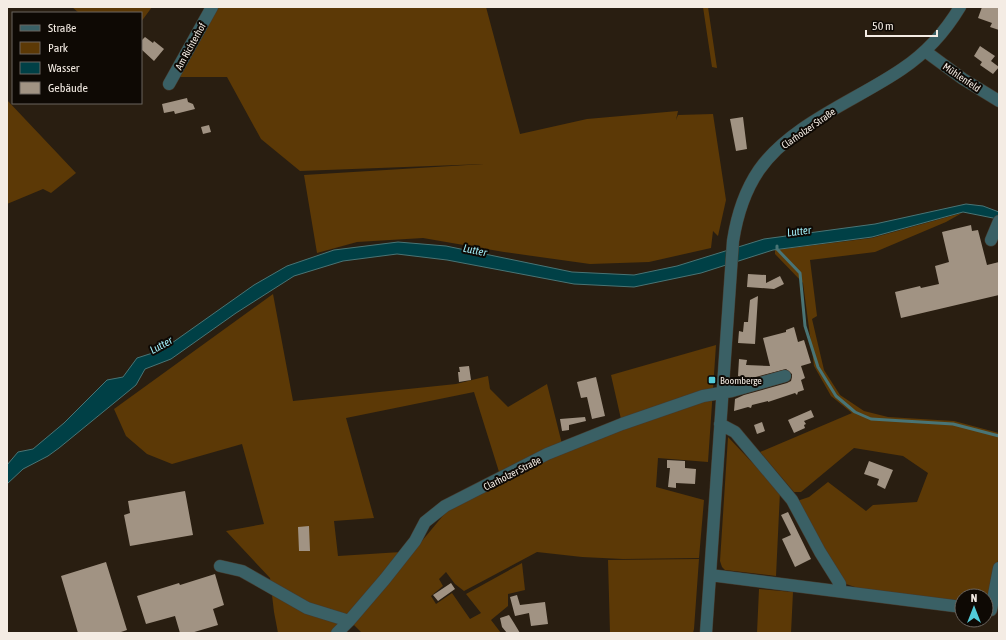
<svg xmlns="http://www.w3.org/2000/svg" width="1006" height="640" font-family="'Asap Condensed',sans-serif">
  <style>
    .green { fill: #5c3906 }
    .water { fill: #004046; stroke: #497475 }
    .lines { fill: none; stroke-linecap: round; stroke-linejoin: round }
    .stream { stroke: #497475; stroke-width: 3 }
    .building { fill: #a19383 }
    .minor-casing { stroke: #453b2f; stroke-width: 13 }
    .minor { stroke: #3a6065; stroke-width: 12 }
    .poi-dot { fill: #52cbd9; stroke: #0e0904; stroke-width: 1.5 }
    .labels { text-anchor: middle; stroke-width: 4; stroke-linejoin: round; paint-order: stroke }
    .street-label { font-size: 10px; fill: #f4ece4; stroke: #0e0904 }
    .poi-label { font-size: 10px; fill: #f4ece4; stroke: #0e0904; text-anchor: start }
    .water-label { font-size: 11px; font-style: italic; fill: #a1eef8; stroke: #0e0904 }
  </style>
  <rect width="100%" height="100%" fill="#291e11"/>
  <!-- green -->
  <path class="green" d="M 72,7 L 152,7 L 141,22 L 141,13 L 79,13 Z
    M 209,7 L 486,7 L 520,134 L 587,119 L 678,111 L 676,120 L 678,115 L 713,114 L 726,200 L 718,236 L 713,231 L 711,248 L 649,262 L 590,264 L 504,252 L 423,238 L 357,242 L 317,253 L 304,175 L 484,164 L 300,171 L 261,139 L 227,77 L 178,77 Z
    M 703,7 L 708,7 L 717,68 L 712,67 Z
    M 7,100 L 76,173 L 51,193 L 43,189 L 7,204 Z
    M 962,213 L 946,222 L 875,252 L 810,260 L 817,316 L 812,319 L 824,370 L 840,395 L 864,411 L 888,417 L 954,421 L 999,433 L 999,555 L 965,547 L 999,555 L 989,604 L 986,603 L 986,596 L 962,596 L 962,601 L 858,588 L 843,583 L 797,501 L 809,497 L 828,482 L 866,511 L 916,539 L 931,541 L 916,539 L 866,511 L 873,505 L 917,502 L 928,473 L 903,456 L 854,448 L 801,492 L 794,492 L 760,452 L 852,413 L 831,396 L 814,366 L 803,283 L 775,254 L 775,250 L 872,238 Z
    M 273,294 L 293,401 L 456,384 L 488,376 L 490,389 L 508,407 L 547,384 L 562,444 L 500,475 L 474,392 L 346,418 L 374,518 L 334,521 L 338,556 L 401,552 L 332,633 L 278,633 L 274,612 L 270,578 L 226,531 L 264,524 L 242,444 L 172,464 L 147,454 L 126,436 L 114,409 Z
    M 716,345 L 708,462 L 658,458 L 656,487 L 704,500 L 699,558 L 623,559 L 582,557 L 537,552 L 464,591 L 455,584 L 446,572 L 439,579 L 443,586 L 431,596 L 436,604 L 452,593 L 470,619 L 481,613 L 466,594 L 522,563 L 525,590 L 508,594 L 508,606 L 491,620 L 501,633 L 362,633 L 353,624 L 446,512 L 549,458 L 623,428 L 611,375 Z
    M 728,437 L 780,492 L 776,576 L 725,570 L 722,567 L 720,561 Z
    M 699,559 L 694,629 L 693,633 L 610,633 L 608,560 Z
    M 759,589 L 793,592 L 791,633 L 757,633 Z"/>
  <!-- water -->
  <path class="water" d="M 966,204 L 983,206 L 999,212 L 999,221 L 993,218 L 963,212 L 872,237 L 773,250 L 701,273 L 634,287 L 574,284 L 447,260 L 397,254 L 343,261 L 294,276 L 236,313 L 171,359 L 145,369 L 136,385 L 59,448 L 48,456 L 23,469 L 7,484 L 7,465 L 18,452 L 33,449 L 64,423 L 107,380 L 123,377 L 137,358 L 162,350 L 254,285 L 287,266 L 334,250 L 398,242 L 446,246 L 572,272 L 634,275 L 677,266 L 764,239 L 875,224 Z"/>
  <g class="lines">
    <!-- stream -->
    <path class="stream" d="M 777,246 L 777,249 L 800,273 L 805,326 L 818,367 L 836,396 L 855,412 L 871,419 L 953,424 L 999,436"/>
  </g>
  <!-- building -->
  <path class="building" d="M 982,7 L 996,8 L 996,7 L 999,7 L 999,30 L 990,27 L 992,23 L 978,18 Z
    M 145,37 L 153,43 L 154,41 L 164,49 L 154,61 L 141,49 L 141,41 Z
    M 980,46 L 995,56 L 991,61 L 999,67 L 993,74 L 980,65 L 982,62 L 974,56 Z
    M 187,98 L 188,102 L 193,104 L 195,109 L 175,114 L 174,111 L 164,113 L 162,104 Z
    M 743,117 L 747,149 L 736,151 L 730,119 Z
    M 209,125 L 211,132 L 203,134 L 201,127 Z
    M 971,225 L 972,231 L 978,230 L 987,265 L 999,262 L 999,295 L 901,318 L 895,292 L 920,286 L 921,288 L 939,284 L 935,266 L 949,262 L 942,232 Z
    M 748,274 L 766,275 L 766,283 L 780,276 L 784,284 L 774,289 L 747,287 Z
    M 758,296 L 755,344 L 738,343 L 739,331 L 743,332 L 744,322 L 748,322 L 750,300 Z
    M 794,327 L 798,342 L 804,340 L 811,363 L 801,366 L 805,378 L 801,380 L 804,390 L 798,392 L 797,395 L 795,393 L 768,402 L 768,401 L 752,405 L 751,408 L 748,407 L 734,411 L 735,399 L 744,395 L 787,383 L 791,381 L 792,377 L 792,374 L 786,369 L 752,378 L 738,376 L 739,359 L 747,360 L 746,365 L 770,366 L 763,338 L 786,332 L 786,330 Z
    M 469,366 L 471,380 L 459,382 L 458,372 L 460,372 L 459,367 Z
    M 596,377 L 605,416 L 592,419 L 587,397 L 581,398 L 577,382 Z
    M 811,410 L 814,417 L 804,421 L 806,424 L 804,425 L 805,428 L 794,433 L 788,420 Z
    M 585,417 L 586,421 L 569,425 L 569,430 L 562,431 L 560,419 Z
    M 762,422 L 765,431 L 757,434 L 754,425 Z
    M 667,460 L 685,461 L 685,468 L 696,469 L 695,484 L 676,483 L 676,488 L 668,487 L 670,468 L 667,468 Z
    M 869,461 L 893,470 L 885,489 L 877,485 L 879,479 L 864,474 Z
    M 185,491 L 193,535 L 130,546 L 124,515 L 130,513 L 128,501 Z
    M 788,512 L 811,559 L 795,567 L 782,539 L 791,535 L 781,515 Z
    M 309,526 L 310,551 L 299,551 L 298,527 Z
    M 106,562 L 127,630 L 118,633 L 78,633 L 61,576 Z
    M 215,574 L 224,605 L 213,609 L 218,625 L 191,633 L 180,633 L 175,616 L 146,624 L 137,596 L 179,583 L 180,585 Z
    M 451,583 L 455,589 L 438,601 L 433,595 Z
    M 517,595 L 520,605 L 545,602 L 548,624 L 531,626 L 529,613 L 515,616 L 510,597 Z
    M 509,615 L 514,623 L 520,633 L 507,633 L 502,627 L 500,618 Z"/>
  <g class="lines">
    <defs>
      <path id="minor" d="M 925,51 L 963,79 L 999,101
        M 169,84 L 212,7
        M 991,240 L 999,221
        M 720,424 L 735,432 L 792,500 L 820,552 L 840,584 L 840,591
        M 220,566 L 242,571 L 307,608 L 349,621
        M 710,575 L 962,607
        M 991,610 L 999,568
        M 337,633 L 349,621 L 385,579 L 415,541 L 425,522 L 445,506 L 547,454 L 622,424 L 703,396 L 732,391 L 785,376
        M 706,633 L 733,241 C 737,215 744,192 759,170 C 791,124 857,100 902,69 C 926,53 945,32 960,7"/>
    </defs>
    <!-- minor casing -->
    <use href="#minor" class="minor-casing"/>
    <!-- minor -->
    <use href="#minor" class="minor"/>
  </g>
  <!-- markers -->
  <rect class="poi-dot" x="708" y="376" width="8" height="8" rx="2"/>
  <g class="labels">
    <!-- street labels -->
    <g class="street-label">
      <text transform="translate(190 46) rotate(-61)" y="4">Am Richterhof</text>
      <text transform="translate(962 77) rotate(34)" y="4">Mühlenfeld</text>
      <text transform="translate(808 128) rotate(-35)" y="4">Clarholzer Straße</text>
      <text transform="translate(512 473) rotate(-27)" y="4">Clarholzer Straße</text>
    </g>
    <!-- poi labels -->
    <g class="poi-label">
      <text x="720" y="384">Boomberge</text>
    </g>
    <!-- water labels -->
    <g class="water-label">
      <text transform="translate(799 231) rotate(-7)" y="4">Lutter</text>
      <text transform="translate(475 250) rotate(12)" y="4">Lutter</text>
      <text transform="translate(161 345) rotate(-29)" y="4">Lutter</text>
    </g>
  </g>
  <!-- border -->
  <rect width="1006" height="640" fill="none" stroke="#f4ece4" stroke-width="16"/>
  <!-- legend -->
  <rect x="12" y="12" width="130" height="92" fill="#0e0904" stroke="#6a645e"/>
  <rect x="20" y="25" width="20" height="6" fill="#3a6065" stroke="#6a645e"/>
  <text x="48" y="32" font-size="12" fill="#f4ece4">Straße</text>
  <rect x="20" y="42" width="20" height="12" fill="#5c3906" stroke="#6a645e"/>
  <text x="48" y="52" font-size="12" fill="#f4ece4">Park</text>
  <rect x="20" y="62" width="20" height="12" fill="#004046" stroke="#6a645e"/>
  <text x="48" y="72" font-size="12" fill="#f4ece4">Wasser</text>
  <rect x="20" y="82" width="20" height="12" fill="#a19383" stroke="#6a645e"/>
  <text x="48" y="92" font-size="12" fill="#f4ece4">Gebäude</text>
  <!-- north arrow -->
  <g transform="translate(974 608)"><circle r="19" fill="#0e0904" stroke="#6a645e"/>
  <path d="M0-3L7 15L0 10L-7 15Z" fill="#52cbd9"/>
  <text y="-6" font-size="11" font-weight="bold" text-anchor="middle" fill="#f4ece4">N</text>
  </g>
  <!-- scale -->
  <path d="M866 30v6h71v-6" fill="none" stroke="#f4ece4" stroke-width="2"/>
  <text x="872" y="30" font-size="12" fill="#f4ece4" stroke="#0e0904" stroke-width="3" paint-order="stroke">50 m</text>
</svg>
